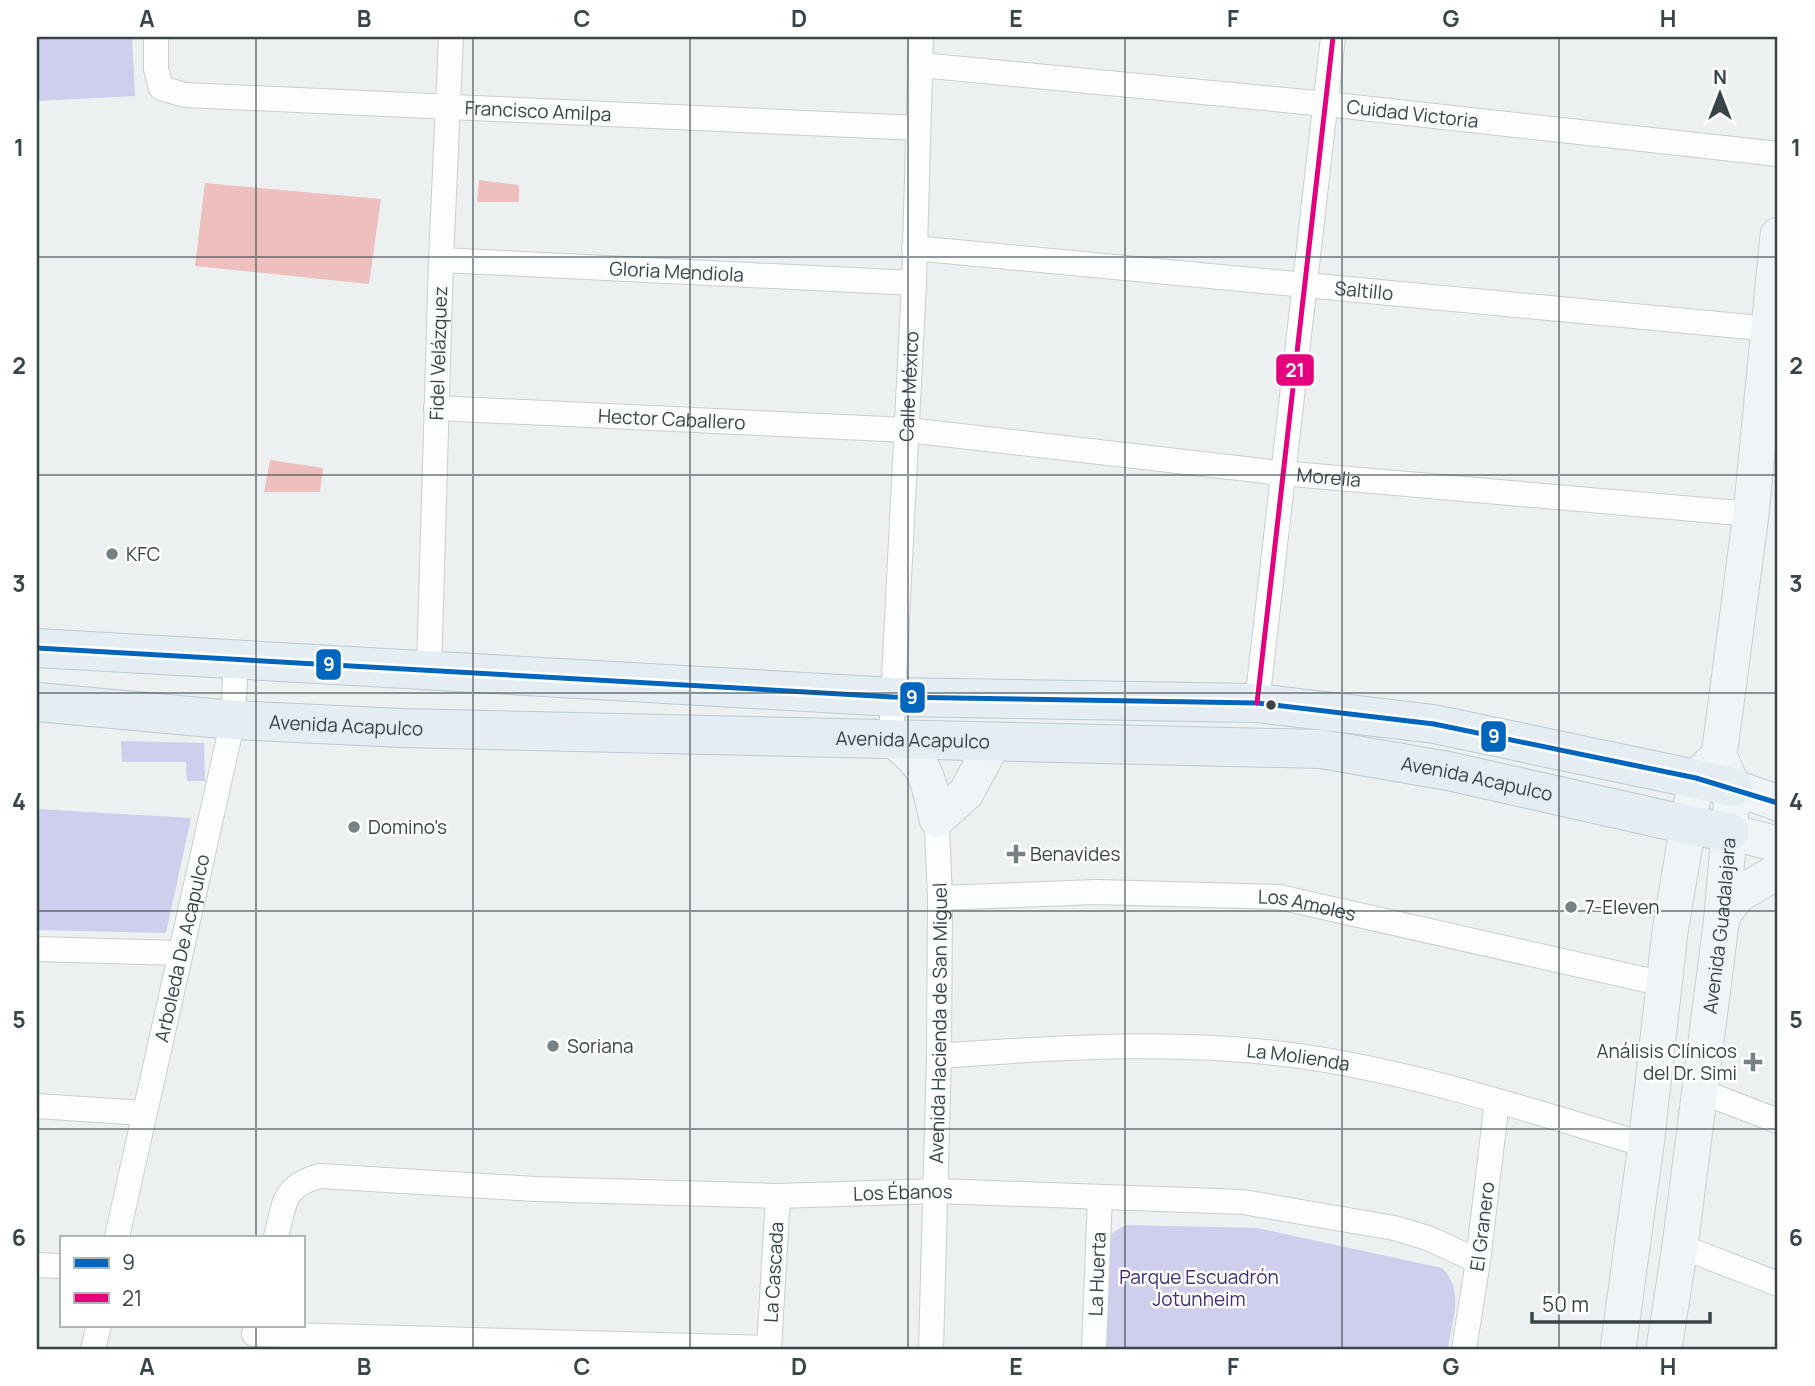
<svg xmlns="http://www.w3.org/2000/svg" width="1815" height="1386" font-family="Manrope,sans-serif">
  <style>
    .green { fill: #cfceec }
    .water { fill: #edbfbe }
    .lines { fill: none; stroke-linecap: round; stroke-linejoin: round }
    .minor-casing { stroke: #c9cecf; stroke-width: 26 }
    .secondary-casing { stroke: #c6cfd3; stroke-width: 37 }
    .primary-casing { stroke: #bacbd3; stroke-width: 40 }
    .minor { stroke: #fcfdfd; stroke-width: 24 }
    .secondary { stroke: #eff4f7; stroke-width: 35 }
    .primary { stroke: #e4edf1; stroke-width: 38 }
    .bus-1-casing { stroke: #fff; stroke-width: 10 }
    .bus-2-casing { stroke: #fff; stroke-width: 10 }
    .bus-1 { stroke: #0065bd; stroke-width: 5 }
    .bus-2 { stroke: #e5007d; stroke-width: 5 }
    .grid { fill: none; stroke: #384448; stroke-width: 2; stroke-opacity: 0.55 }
    .poi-dot { fill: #778083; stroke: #fff; stroke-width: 2.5 }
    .bus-dot { fill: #384448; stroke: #fff; stroke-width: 2.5 }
    .labels { text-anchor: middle; stroke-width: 5; stroke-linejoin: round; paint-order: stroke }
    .street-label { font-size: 19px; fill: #384448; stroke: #fff }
    .poi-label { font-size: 19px; fill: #384448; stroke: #fff; text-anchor: start }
    .park-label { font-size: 19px; fill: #3f2c78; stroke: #fff }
    .line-badge { stroke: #fff; stroke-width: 2.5 }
    .badge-label { font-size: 19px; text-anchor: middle; font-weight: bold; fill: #fff }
    .neatline { fill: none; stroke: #384448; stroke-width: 2.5 }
    .grid-label { font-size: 23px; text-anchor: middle; font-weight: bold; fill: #384448 }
  </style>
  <rect width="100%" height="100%" fill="#ecf0f1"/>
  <!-- green -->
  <path class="green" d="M 37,37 L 132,37 L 135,96 L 37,101 Z
    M 121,741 L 204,743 L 205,781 L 187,781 L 186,762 L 122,762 Z
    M 37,809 L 191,818 L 166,933 L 37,930 Z
    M 1126,1225 L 1257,1228 L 1442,1268 C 1465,1290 1452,1320 1448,1349 L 1105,1349 L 1107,1236 Z"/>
  <!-- water -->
  <path class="water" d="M 479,180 L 519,185 L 519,202 L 477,202 Z
    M 205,183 L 381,199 L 369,284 L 195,266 Z
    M 270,460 L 323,468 L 320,492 L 264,492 Z"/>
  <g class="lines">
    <defs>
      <g id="minor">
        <path id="s1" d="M 156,37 L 156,69 L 161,88 L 185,95 L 918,128"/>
        <path id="s2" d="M 921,65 L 1326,104 L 1778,154"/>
        <path id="s3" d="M 914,248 L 1771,329"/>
        <path id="s4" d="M 441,260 L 914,283"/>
        <path id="s5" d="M 436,408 L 908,430 L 1281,473 L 1751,514"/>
        <path id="s6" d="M 429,670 L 441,260 L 451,37"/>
        <path d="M 1257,703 L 1333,37"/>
        <path id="s7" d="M 891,738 L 914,283 L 921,37"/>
        <path id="s8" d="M 940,898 L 1097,892 L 1279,897 L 1664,984"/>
        <path d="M 37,949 L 179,953"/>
        <path id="s9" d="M 939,1056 C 1059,1047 1187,1039 1306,1057 C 1421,1074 1534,1112 1646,1145"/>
        <path d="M 1700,1091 L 1778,1121"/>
        <path d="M 37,1106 L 143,1113"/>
        <path id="s10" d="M 117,1237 L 233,720 L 236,660"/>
        <path id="s11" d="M 276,1237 C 285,1203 282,1186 320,1176 L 535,1189 L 778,1196 L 937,1191 L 1243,1202 L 1394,1228 L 1428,1238 L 1478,1261"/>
        <path d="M 1680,1246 L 1778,1284"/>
        <path d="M 37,1265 L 61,1266"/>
        <path d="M 254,1334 L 769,1348"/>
        <path d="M 93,1349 L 99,1325"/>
        <path id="s12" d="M 769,1349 L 778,1196"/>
        <path id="s13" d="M 931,1349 L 939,1056 L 940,898 L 936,804"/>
        <path id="s14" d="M 1094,1349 L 1100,1197"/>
        <path id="s15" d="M 1464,1349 L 1478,1261 L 1497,1101"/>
      </g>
      <g id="secondary">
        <path d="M 891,738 C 928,767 927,774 937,819 L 966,793 L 993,743"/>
        <path d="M 1733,787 L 1778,803"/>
        <path d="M 1729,832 L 1778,844"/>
        <path d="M 1722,916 L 1738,895 L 1778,871"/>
        <path d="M 1618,1349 L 1646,1145 L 1670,932 L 1688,825 L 1696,778 L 1716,758"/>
        <path id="s16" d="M 1664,1349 L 1680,1246 L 1722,916 L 1733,787 L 1719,756 L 1751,514 L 1778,235"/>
      </g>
      <g id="primary">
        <path d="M 37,648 L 893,697 L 1257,703 L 1434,724 L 1733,787"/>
        <path id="s17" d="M 37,702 L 233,720 L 402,728 L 1321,749 L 1448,771 L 1688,825 L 1729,832"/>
      </g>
    </defs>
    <!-- minor casing -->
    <use href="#minor" class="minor-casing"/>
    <!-- secondary casing -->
    <use href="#secondary" class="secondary-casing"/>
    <!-- primary casing -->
    <use href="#primary" class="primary-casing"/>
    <!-- minor -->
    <use href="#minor" class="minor"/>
    <!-- secondary -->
    <use href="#secondary" class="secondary"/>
    <!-- primary -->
    <use href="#primary" class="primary"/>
    <defs>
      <path id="bus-1" d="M 37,648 L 893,697 L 1257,703 L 1434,724 L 1696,778 L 1778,803"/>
      <path id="bus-2" d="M 1257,703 L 1333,37"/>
    </defs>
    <!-- bus-1 casing -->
    <use href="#bus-1" class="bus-1-casing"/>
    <!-- bus-2 casing -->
    <use href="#bus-2" class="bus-2-casing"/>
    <!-- bus-1 -->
    <use href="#bus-1" class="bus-1"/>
    <!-- bus-2 -->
    <use href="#bus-2" class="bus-2"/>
  </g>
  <!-- grid -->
  <path class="grid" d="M 256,37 L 256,1237M 473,37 L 473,1349M 690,37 L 690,1349M 908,37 L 908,1349M 1125,37 L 1125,1349M 1342,37 L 1342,1349M 1559,37 L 1559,1349M 37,257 L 1778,257M 37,475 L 1778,475M 37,693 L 1778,693M 37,911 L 1778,911M 37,1129 L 1778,1129M 256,1325 L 256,1349"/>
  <!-- markers -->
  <g class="poi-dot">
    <circle cx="112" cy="554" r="7"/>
    <circle cx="354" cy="827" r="7"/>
    <path d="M1012.5 843.5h7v7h7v7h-7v7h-7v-7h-7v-7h7z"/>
    <circle cx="1571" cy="907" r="7"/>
    <circle cx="553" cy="1046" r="7"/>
    <path d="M1749.5 1051.5h7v7h7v7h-7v7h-7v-7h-7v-7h7z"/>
  </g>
  <circle class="bus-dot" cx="1271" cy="705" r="6"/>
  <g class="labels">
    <!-- street labels -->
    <g class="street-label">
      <text dy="7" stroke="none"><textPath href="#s1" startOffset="430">Francisco Amilpa</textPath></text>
      <text dy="7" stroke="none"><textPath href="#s2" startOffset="494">Cuidad Victoria</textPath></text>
      <text dy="7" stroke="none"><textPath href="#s4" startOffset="236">Gloria Mendiola</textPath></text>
      <text dy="7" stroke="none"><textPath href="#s3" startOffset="452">Saltillo</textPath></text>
      <text dy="7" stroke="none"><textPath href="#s6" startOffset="317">Fidel Velázquez</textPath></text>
      <text dy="7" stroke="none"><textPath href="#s7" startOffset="352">Calle México</textPath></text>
      <text dy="7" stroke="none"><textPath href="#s5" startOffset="236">Hector Caballero</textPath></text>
      <text dy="7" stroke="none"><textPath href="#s5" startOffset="896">Morelia</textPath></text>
      <text dy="7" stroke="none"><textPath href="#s17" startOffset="310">Avenida Acapulco</textPath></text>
      <text dy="7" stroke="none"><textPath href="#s17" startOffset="877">Avenida Acapulco</textPath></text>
      <text dy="7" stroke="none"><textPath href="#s17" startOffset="1444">Avenida Acapulco</textPath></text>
      <text dy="7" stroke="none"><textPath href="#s8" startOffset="368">Los Amoles</textPath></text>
      <text dy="7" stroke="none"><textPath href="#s16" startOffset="427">Avenida Guadalajara</textPath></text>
      <text dy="7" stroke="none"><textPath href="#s10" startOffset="296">Arboleda De Acapulco</textPath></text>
      <text dy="7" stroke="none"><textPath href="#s13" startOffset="326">Avenida Hacienda de San Miguel</textPath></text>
      <text dy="7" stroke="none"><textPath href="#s9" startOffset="360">La Molienda</textPath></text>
      <text dy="7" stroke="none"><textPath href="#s11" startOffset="665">Los Ébanos</textPath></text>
      <text dy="7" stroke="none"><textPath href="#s15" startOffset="124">El Granero</textPath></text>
      <text dy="7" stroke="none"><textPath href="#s12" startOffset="77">La Cascada</textPath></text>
      <text dy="7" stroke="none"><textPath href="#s14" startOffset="75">La Huerta</textPath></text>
    </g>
    <!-- poi labels -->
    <g class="poi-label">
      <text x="126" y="561">KFC</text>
      <text x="368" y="834">Domino's</text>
      <text x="1030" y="861">Benavides</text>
      <text x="1585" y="914">7-Eleven</text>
      <text x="567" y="1053">Soriana</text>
      <text x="1737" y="1058" text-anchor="end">Análisis Clínicos<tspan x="1737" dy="22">del Dr. Simi</tspan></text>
    </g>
    <!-- park labels -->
    <g class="park-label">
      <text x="1199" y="1284">Parque Escuadrón<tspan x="1199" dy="22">Jotunheim</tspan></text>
    </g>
  </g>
  <g class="line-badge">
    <rect x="1275" y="353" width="40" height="34" rx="7" fill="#e5007d"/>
    <rect x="315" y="648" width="27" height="33" rx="7" fill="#0065bd"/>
    <rect x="899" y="681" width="27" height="33" rx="7" fill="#0065bd"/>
    <rect x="1480" y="720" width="27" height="33" rx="7" fill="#0065bd"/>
  </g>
  <g class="badge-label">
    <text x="1295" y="377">21</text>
    <text x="329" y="671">9</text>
    <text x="912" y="704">9</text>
    <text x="1494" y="743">9</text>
  </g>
  <!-- border -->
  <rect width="1815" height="1386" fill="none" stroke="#ffffff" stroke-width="77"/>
  <!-- legend -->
  <rect x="60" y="1236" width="245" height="91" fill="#ffffff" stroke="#afb4b6" stroke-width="2"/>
  <rect x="74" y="1258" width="35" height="10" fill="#0065bd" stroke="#afb4b6" stroke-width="2"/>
  <text x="122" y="1270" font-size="21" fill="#384448">9</text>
  <rect x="74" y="1293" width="35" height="10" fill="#e5007d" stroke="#afb4b6" stroke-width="2"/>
  <text x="122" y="1306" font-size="21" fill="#384448">21</text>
  <!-- north arrow -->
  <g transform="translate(1720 94)" stroke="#ffffff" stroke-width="5" paint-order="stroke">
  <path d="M0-5L12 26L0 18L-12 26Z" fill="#384448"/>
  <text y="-10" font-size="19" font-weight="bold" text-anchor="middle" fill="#384448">N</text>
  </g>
  <!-- scale -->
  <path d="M1532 1312v10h178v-10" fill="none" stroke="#384448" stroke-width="3.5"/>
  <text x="1542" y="1312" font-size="21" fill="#384448" stroke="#ffffff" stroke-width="5" paint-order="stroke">50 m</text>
  <rect x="38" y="38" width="1738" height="1310" class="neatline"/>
  <g class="grid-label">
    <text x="147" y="27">A</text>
    <text x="364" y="27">B</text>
    <text x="582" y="27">C</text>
    <text x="799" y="27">D</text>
    <text x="1016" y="27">E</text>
    <text x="1233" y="27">F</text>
    <text x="1451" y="27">G</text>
    <text x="1668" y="27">H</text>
    <text x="19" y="156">1</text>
    <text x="1796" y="156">1</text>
    <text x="19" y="374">2</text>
    <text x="1796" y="374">2</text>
    <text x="19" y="592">3</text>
    <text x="1796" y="592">3</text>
    <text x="19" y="810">4</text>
    <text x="1796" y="810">4</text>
    <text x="19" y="1028">5</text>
    <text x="1796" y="1028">5</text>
    <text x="19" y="1246">6</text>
    <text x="1796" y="1246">6</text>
    <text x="147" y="1375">A</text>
    <text x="364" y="1375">B</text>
    <text x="582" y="1375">C</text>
    <text x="799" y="1375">D</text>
    <text x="1016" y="1375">E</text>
    <text x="1233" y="1375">F</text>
    <text x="1451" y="1375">G</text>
    <text x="1668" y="1375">H</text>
  </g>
</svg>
